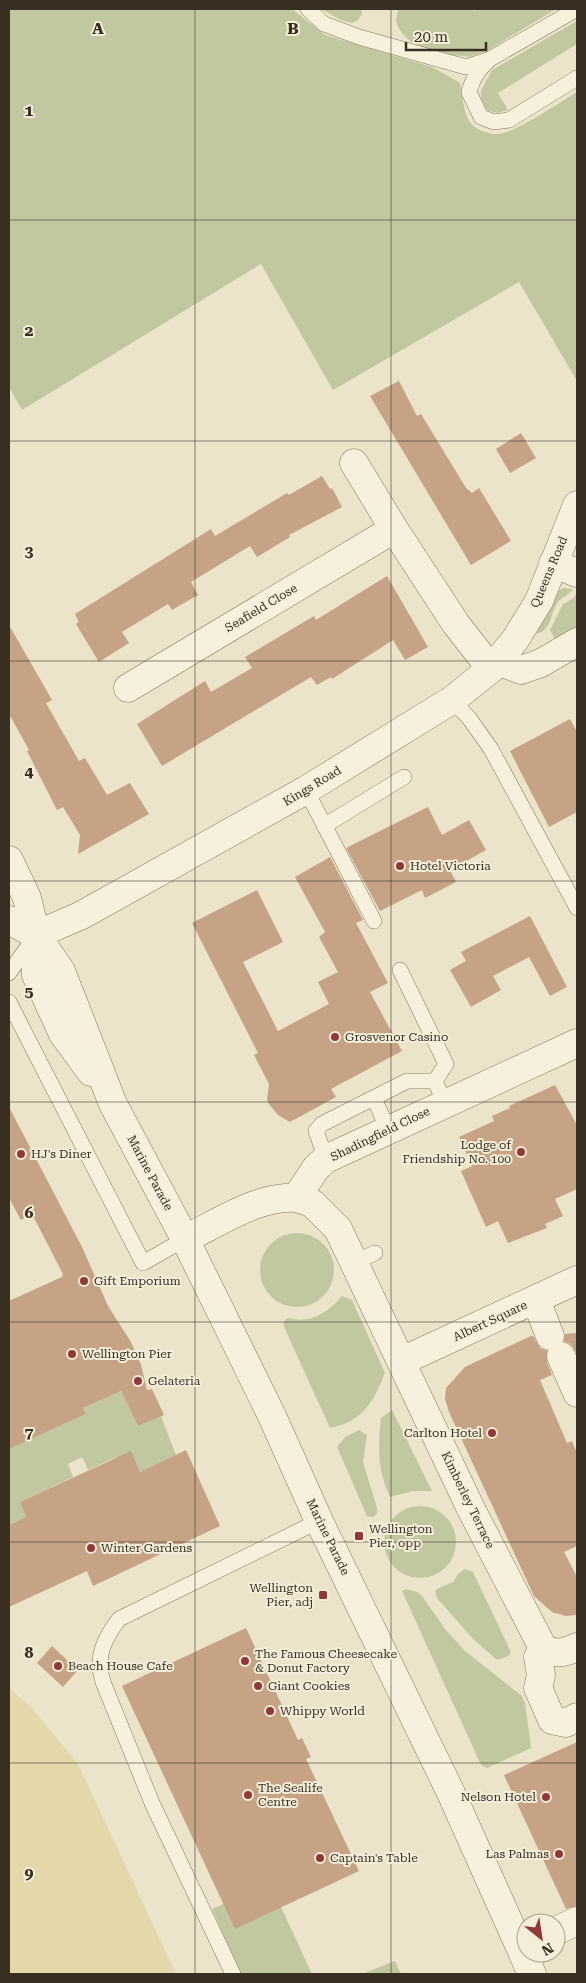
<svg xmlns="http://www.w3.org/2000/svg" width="586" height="1983" font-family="'Roboto Serif',serif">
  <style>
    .green { fill: #c1c89f }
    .sand { fill: #e4d8aa }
    .building { fill: #c5a384 }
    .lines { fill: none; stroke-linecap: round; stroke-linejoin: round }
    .service-casing { stroke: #867660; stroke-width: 16 }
    .minor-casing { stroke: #867660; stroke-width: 29 }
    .tertiary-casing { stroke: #867660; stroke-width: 29 }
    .service { stroke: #f6f0dd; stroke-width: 15 }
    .minor { stroke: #f6f0dd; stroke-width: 28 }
    .tertiary { stroke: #f6f0dd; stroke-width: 28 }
    .grid { fill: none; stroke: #382e22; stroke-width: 1; stroke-opacity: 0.55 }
    .poi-dot { fill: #8f3a36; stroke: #f3edd9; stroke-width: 2 }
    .labels { text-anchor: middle; stroke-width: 4; stroke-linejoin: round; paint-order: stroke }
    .street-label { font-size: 12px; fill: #382e22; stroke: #f3edd9 }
    .poi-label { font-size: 12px; fill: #382e22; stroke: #f3edd9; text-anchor: start }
    .grid-label { font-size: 16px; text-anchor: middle; font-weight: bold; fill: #382e22; stroke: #f3edd9; stroke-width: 4; stroke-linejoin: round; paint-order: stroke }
  </style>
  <rect width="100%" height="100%" fill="#ebe3ca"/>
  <!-- green -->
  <path class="green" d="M 9,9 L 292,9 L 325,35 L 432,67 L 460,83 C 462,94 463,107 467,117 C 471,128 487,135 499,134 C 517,132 560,102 577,92 L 577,381 L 519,282 L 333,390 L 261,264 L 22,410 L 9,387 Z
    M 321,9 L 361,9 L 362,14 L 358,20 L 352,23 L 341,20 Z
    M 398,9 L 472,9 L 474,11 L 478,9 L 556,9 L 488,50 L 470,57 L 443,54 L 412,43 L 401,32 L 396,22 Z
    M 577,21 L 577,44 L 498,93 L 508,110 L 498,113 L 488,111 L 481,99 L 481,91 L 492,70 Z
    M 564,588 L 573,589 C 569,595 562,597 558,602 C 550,614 552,630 536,634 L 556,591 Z
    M 577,592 L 577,627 L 555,639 L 550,630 L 563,604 L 574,598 Z
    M260 1270a37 37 0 1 1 74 0a37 37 0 1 1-74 0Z
    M 342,1296 L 352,1300 L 385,1373 C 373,1402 364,1421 330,1428 L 284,1327 L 284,1321 L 288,1318 C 310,1324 328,1313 342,1296 Z
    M 121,1391 L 138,1426 L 161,1416 L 176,1455 L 140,1472 L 137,1465 L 123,1471 L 116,1457 L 88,1470 L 82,1457 L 68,1464 L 73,1477 L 20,1502 L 26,1517 L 9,1525 L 9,1449 L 86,1414 L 83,1408 Z
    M 392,1410 L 432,1491 L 413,1491 L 390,1497 C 377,1469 378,1447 381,1418 Z
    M 359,1430 L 367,1435 L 363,1462 L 377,1508 L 377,1514 L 373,1517 L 367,1516 L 337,1447 L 345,1437 Z
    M384 1542a36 36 0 1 1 72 0a36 36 0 1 1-72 0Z
    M 465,1569 L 473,1572 L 511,1652 L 508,1656 L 497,1660 L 474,1640 L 437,1598 L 435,1590 L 453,1582 L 458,1574 Z
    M 406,1589 L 417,1592 L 422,1596 L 445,1629 L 465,1651 L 522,1696 L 525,1703 L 531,1748 L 487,1768 L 481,1765 L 402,1591 Z
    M 223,1904 L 281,1907 L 312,1974 L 241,1974 L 212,1909 Z
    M 395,1961 L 401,1974 L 362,1974 Z"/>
  <!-- sand -->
  <path class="sand" d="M 9,1688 L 31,1707 L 78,1764 L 176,1974 L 9,1974 Z"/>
  <!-- building -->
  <path class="building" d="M 399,381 L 417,416 L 421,414 L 466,488 L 472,493 L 479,488 L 511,541 L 471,565 L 370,396 Z
    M 521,433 L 536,458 L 510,473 L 496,449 Z
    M 322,476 L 330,489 L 332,488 L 342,507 L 289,535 L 290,537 L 257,557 L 250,546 L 191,582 L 198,595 L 172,610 L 168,604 L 122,632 L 129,643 L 99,662 L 76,624 L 79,622 L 75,614 L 211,529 L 215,536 L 287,493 L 289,495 Z
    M 387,576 L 428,647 L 405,660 L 393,640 L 332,679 L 331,677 L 317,685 L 311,677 L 162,766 L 137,724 L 205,681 L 211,692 L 252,668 L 245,657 L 314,616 L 316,620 Z
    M 9,625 L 52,700 L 46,703 L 79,761 L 85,758 L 107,795 L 130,783 L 149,814 L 78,854 L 80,835 L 63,807 L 57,810 L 27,751 L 29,750 L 9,714 Z
    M 570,719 L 577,732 L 577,812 L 549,827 L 510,751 Z
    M 428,807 L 442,835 L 469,820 L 486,850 L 450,870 L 456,882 L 425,898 L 422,890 L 380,911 L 346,848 Z
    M 330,857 L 363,920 L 356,923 L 388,983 L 370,992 L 402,1051 L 331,1089 L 336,1097 L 290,1122 L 278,1115 L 269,1104 L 267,1099 L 269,1084 L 254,1055 L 258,1053 L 192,923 L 257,890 L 283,942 L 243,962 L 278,1031 L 329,1004 L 318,982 L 338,972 L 319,937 L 325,932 L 295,877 Z
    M 530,916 L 567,987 L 550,996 L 529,957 L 493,976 L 501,990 L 471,1007 L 450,970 L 466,961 L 461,952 Z
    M 555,1085 L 577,1125 L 577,1189 L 555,1199 L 563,1216 L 545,1224 L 547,1228 L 508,1243 L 498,1221 L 486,1227 L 461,1171 L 472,1166 L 459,1137 L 494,1121 L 492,1116 L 510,1108 L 509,1106 Z
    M 9,1107 L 82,1247 L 108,1306 L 131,1342 L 141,1365 L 147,1390 L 152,1389 L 164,1415 L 138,1426 L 121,1391 L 83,1408 L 86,1414 L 9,1449 L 9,1301 L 62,1277 L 63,1274 L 32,1214 L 21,1220 L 9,1198 Z
    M 577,1333 L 577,1354 L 571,1344 L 564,1341 L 565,1334 Z
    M 531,1336 L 533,1336 L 540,1348 L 547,1351 L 547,1362 L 552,1375 L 540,1380 L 567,1443 L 572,1441 L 577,1453 L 577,1546 L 564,1552 L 577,1577 L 577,1615 L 566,1616 L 552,1612 L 534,1596 L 449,1412 L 445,1399 L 446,1388 L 465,1367 Z
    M 186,1450 L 220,1526 L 93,1586 L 87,1571 L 9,1607 L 9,1525 L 26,1517 L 20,1502 L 131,1451 L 140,1472 Z
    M 246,1628 L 298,1740 L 302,1738 L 311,1757 L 306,1759 L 359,1871 L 235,1929 L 122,1686 Z
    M 52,1646 L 78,1670 L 63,1687 L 37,1663 Z
    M 577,1742 L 577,1906 L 566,1909 L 504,1775 Z"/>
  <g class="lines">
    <defs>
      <path id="service" d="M 308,9 L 324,24 L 359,37 L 466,67 L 490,59 L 577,9
        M 489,60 C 478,70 473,78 469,92 L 481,117 L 494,122 L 509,120 L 577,78
        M 452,700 L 469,718 L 491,749 L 577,908
        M 306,790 L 374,921
        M 324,826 L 404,777
        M 400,970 L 446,1064 L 435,1081 L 439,1090
        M 9,973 L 34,938
        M 9,1002 L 143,1263 L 185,1239
        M 374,1098 L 388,1130
        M 326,1159 L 316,1131 L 322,1124 L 407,1081 L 435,1081
        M 354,1262 L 375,1253
        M 233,1974 L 152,1803 L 103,1682 C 95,1657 104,1639 119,1619 L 319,1521"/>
      <path id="minor" d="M 354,463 L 394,529 L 456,624 L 491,669
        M 498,661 L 521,670 L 541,663 L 577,642
        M 128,688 L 394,529
        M 296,1198 L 312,1203 L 338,1229 L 471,1509 L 543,1648 C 556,1655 564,1653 577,1647
        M 185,1239 C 218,1223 259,1195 296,1198 L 316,1168 L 326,1159 L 577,1043
        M 536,1300 L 550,1336
        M 561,1356 L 577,1393
        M 402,1361 L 577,1280
        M 543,1648 L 538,1657 L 541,1675 L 538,1688 L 552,1720 L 566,1723 L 577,1717
        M 556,1931 L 577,1921"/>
      <path id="tertiary" d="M 553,563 L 577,573
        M 9,860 L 27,898 L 36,935 L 36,975 L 63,1034 L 91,1072
        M 9,920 L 36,935 L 61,971 L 113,1104 L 185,1239 L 272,1416 L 319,1521 L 451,1793 L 532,1974
        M 36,935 L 82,915 L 306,790 L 452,700 L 491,669 L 515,640 L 539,601 L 577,505"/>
    </defs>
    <!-- service casing -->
    <use href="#service" class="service-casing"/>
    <!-- minor casing -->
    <use href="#minor" class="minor-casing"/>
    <!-- tertiary casing -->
    <use href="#tertiary" class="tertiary-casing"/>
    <!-- service -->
    <use href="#service" class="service"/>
    <!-- minor -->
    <use href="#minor" class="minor"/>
    <!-- tertiary -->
    <use href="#tertiary" class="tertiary"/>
  </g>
  <!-- grid -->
  <path class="grid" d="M 195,9 L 195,1974M 391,9 L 391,1974M 9,220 L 577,220M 9,441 L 577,441M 9,661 L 577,661M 9,881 L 577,881M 9,1102 L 577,1102M 9,1322 L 577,1322M 9,1542 L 577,1542M 9,1763 L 577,1763"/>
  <!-- markers -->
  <g class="poi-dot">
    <circle cx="400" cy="866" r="5"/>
    <circle cx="335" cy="1037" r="5"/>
    <circle cx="521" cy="1152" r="5"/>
    <circle cx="21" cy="1154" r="5"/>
    <circle cx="84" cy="1281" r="5"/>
    <circle cx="72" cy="1354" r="5"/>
    <circle cx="138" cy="1381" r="5"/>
    <circle cx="492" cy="1433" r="5"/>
    <rect x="354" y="1531" width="10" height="10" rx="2.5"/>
    <circle cx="91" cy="1548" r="5"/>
    <rect x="318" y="1590" width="10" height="10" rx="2.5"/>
    <circle cx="245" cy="1661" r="5"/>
    <circle cx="58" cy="1666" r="5"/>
    <circle cx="258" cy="1686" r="5"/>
    <circle cx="270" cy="1711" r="5"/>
    <circle cx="248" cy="1795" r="5"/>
    <circle cx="546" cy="1797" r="5"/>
    <circle cx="559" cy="1854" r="5"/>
    <circle cx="320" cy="1858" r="5"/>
  </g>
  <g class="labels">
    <!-- street labels -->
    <g class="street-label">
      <text transform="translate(549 572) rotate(-67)" y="4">Queens Road</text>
      <text transform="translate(261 608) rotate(-31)" y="4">Seafield Close</text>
      <text transform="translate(312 786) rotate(-31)" y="4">Kings Road</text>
      <text transform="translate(380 1134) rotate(-26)" y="4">Shadingfield Close</text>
      <text transform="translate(150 1173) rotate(62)" y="4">Marine Parade</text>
      <text transform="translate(490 1321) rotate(-25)" y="4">Albert Square</text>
      <text transform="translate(468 1500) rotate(64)" y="4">Kimberley Terrace</text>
      <text transform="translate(328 1537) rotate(64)" y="4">Marine Parade</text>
    </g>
    <!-- poi labels -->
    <g class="poi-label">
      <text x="410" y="870">Hotel Victoria</text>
      <text x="345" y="1041">Grosvenor Casino</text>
      <text x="511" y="1149" text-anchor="end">Lodge of<tspan x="511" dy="14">Friendship No. 100</tspan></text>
      <text x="31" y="1158">HJ's Diner</text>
      <text x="94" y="1285">Gift Emporium</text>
      <text x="82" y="1358">Wellington Pier</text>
      <text x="148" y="1385">Gelateria</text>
      <text x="482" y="1437" text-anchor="end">Carlton Hotel</text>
      <text x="369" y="1533">Wellington<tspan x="369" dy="14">Pier, opp</tspan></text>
      <text x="101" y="1552">Winter Gardens</text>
      <text x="313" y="1592" text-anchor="end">Wellington<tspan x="313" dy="14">Pier, adj</tspan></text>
      <text x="255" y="1658">The Famous Cheesecake<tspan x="255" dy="14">&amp; Donut Factory</tspan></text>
      <text x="68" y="1670">Beach House Cafe</text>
      <text x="268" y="1690">Giant Cookies</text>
      <text x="280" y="1715">Whippy World</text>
      <text x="258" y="1792">The Sealife<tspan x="258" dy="14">Centre</tspan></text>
      <text x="536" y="1801" text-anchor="end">Nelson Hotel</text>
      <text x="549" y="1858" text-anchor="end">Las Palmas</text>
      <text x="330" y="1862">Captain's Table</text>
    </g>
  </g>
  <g class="grid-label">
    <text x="98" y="34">A</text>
    <text x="293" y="34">B</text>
    <text x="29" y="116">1</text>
    <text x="29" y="336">2</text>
    <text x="29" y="557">3</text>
    <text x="29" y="777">4</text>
    <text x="29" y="997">5</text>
    <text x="29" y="1218">6</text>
    <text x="29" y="1438">7</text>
    <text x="29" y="1658">8</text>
    <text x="29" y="1879">9</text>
  </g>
  <!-- border -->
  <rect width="586" height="1983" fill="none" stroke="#382e22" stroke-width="20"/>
  <!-- north arrow -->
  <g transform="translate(541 1938) rotate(150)"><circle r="24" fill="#f3edd9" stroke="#a8a190"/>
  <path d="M0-4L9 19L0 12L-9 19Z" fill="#8f3a36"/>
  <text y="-8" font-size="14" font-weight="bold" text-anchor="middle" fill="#382e22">N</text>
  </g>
  <!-- scale -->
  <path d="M406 42v8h80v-8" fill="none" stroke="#382e22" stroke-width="2.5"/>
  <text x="414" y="42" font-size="15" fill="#382e22" stroke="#f3edd9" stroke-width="4" paint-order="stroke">20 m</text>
</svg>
